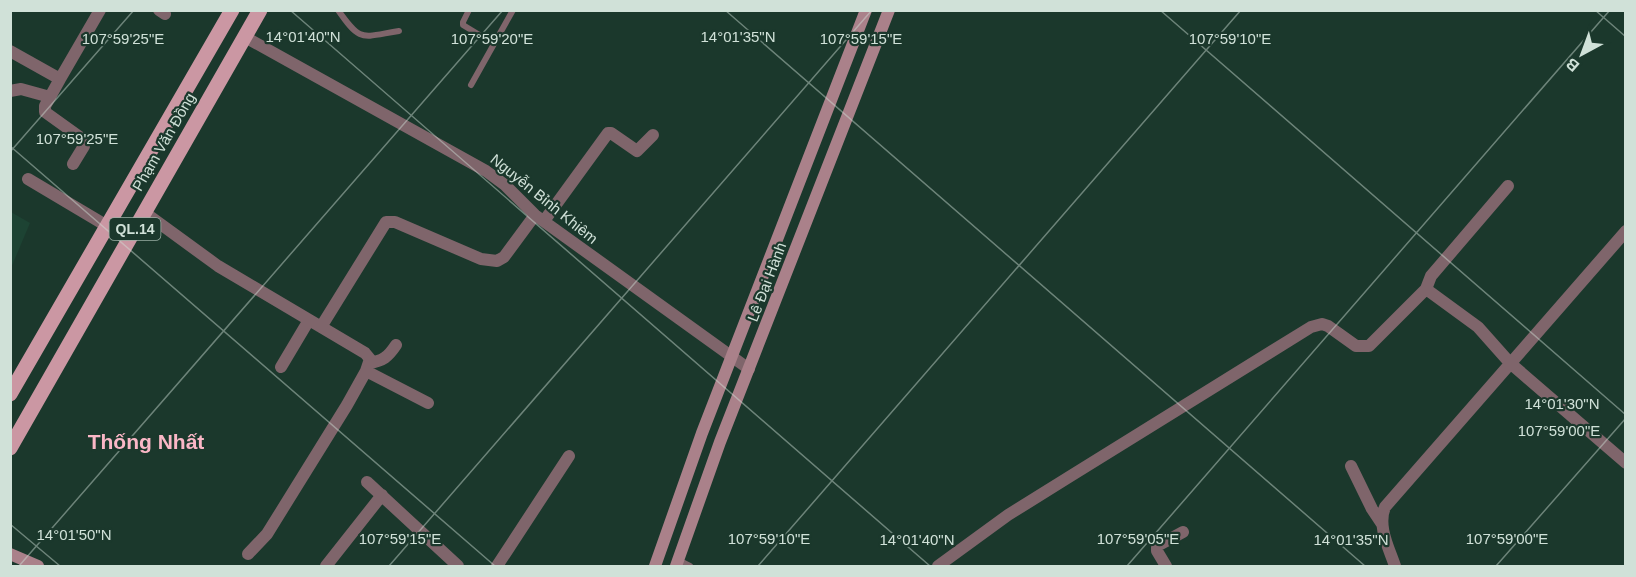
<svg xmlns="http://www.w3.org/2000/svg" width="1636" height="577" font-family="Helvetica,sans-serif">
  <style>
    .built { fill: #1d4333 }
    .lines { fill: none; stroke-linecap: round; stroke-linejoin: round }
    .lane { stroke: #7f656b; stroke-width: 6 }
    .street { stroke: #7f656b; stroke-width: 12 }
    .secondary { stroke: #aa818a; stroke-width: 12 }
    .primary { stroke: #cb97a3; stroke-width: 15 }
    .ticks { fill: none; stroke: #d0e1d8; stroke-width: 1.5; stroke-opacity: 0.45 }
    .labels { text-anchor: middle; stroke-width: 4.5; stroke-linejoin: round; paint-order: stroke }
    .shield { fill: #1b382c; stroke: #9aaea4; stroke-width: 1.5 }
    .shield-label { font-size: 14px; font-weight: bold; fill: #d0e1d8 }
    .street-label { font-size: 15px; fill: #d0e1d8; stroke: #1b382c }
    .district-label { font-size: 21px; font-weight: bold; fill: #fab7c6; stroke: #1b382c }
    .ticks-label { font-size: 15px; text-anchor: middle; fill: #d0e1d8; stroke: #1b382c; stroke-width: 4.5; stroke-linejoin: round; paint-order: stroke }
  </style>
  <rect width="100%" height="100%" fill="#1b382c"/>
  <!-- built -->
  <path class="built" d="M 11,212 L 30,223 L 11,268 Z"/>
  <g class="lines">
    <!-- lane -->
    <path class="lane" d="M 338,10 C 361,43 361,37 399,31
      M 469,10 L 463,22 L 463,25 L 486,39
      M 471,85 L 513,10
      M 678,560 L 690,566"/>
    <!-- street -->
    <path class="street" d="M 159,10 L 165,14
      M 245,37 L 486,171 L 505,185 L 535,215 L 749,369
      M 10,51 L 60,79 L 100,10
      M 60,79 L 45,106 L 45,112 L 84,140 L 84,146 L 73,164
      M 10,91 L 21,89 L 50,97
      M 28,179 L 107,226
      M 144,212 L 218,266 L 365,353 L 370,359 L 366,371 L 347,405 L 267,534 L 248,554
      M 544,221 L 608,133 L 611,133 L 637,151 L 653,135
      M 1426,289 L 1431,276 L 1508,186
      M 321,327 L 386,222 L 395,222 L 481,259 L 497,261 L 504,257 L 535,215
      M 369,363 C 383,361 388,357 396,345
      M 281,367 L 309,320
      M 366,371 L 428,403
      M 1351,466 L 1372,509 L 1382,524
      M 367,482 L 458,566
      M 326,566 L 382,495
      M 497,566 L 569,456
      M 938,566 L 1008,515 L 1069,477 L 1311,327 L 1322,324 L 1328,326 L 1356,346 L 1369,346 L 1426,289 L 1478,327 L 1510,363 L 1626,463
      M 1166,566 L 1157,551 L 1157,546 L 1183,532
      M 1395,566 C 1389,548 1377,526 1385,507 L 1626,231"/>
    <!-- secondary -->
    <path class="secondary" d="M 10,554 L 38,566
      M 655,566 L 702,433 L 866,10
      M 676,566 L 720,442 L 889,10"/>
    <!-- primary -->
    <path class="primary" d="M 10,394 L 232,10
      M 10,448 L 260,10"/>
  </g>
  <!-- ticks -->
  <path class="ticks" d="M 290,10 L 930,566M 725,10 L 1365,566M 1160,10 L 1626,415M 1595,10 L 1626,37M 10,146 L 495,566M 10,152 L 134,10M 10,524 L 60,566M 19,566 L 503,10M 389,566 L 872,10M 758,566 L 1241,10M 1127,566 L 1610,10M 1496,566 L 1626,418"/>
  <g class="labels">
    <!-- shield labels -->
    <rect class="shield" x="109.5" y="218" width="51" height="22" rx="4.5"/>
    <g class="shield-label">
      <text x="135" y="234">QL.14</text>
    </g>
    <!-- street labels -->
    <g class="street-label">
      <text transform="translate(164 142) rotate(-60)" y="5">Phạm Văn Đồng</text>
      <text transform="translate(544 199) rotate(39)" y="5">Nguyễn Bỉnh Khiêm</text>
      <text transform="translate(767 282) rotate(-69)" y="5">Lê Đại Hành</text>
    </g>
    <!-- district labels -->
    <g class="district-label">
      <text x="146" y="449">Thống Nhất</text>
    </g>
  </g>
  <g class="ticks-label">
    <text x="303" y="42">14°01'40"N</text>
    <text x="738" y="42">14°01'35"N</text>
    <text x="123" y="44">107°59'25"E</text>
    <text x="492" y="44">107°59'20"E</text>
    <text x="861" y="44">107°59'15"E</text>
    <text x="1230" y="44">107°59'10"E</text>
    <text x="77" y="144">107°59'25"E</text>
    <text x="1562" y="409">14°01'30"N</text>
    <text x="1559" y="436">107°59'00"E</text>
    <text x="74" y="540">14°01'50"N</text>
    <text x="400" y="544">107°59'15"E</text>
    <text x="769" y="544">107°59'10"E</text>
    <text x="1138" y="544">107°59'05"E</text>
    <text x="1507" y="544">107°59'00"E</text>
    <text x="917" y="545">14°01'40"N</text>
    <text x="1351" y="545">14°01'35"N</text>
  </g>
  <!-- border -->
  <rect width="1636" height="577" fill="none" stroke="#d0e1d8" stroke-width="24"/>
  <!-- north arrow -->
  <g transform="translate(1582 54) rotate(221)" stroke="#1b382c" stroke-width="4.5" paint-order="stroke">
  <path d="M0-4.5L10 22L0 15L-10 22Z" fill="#d0e1d8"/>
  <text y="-9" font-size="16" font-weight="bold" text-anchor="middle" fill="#d0e1d8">B</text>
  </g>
</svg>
